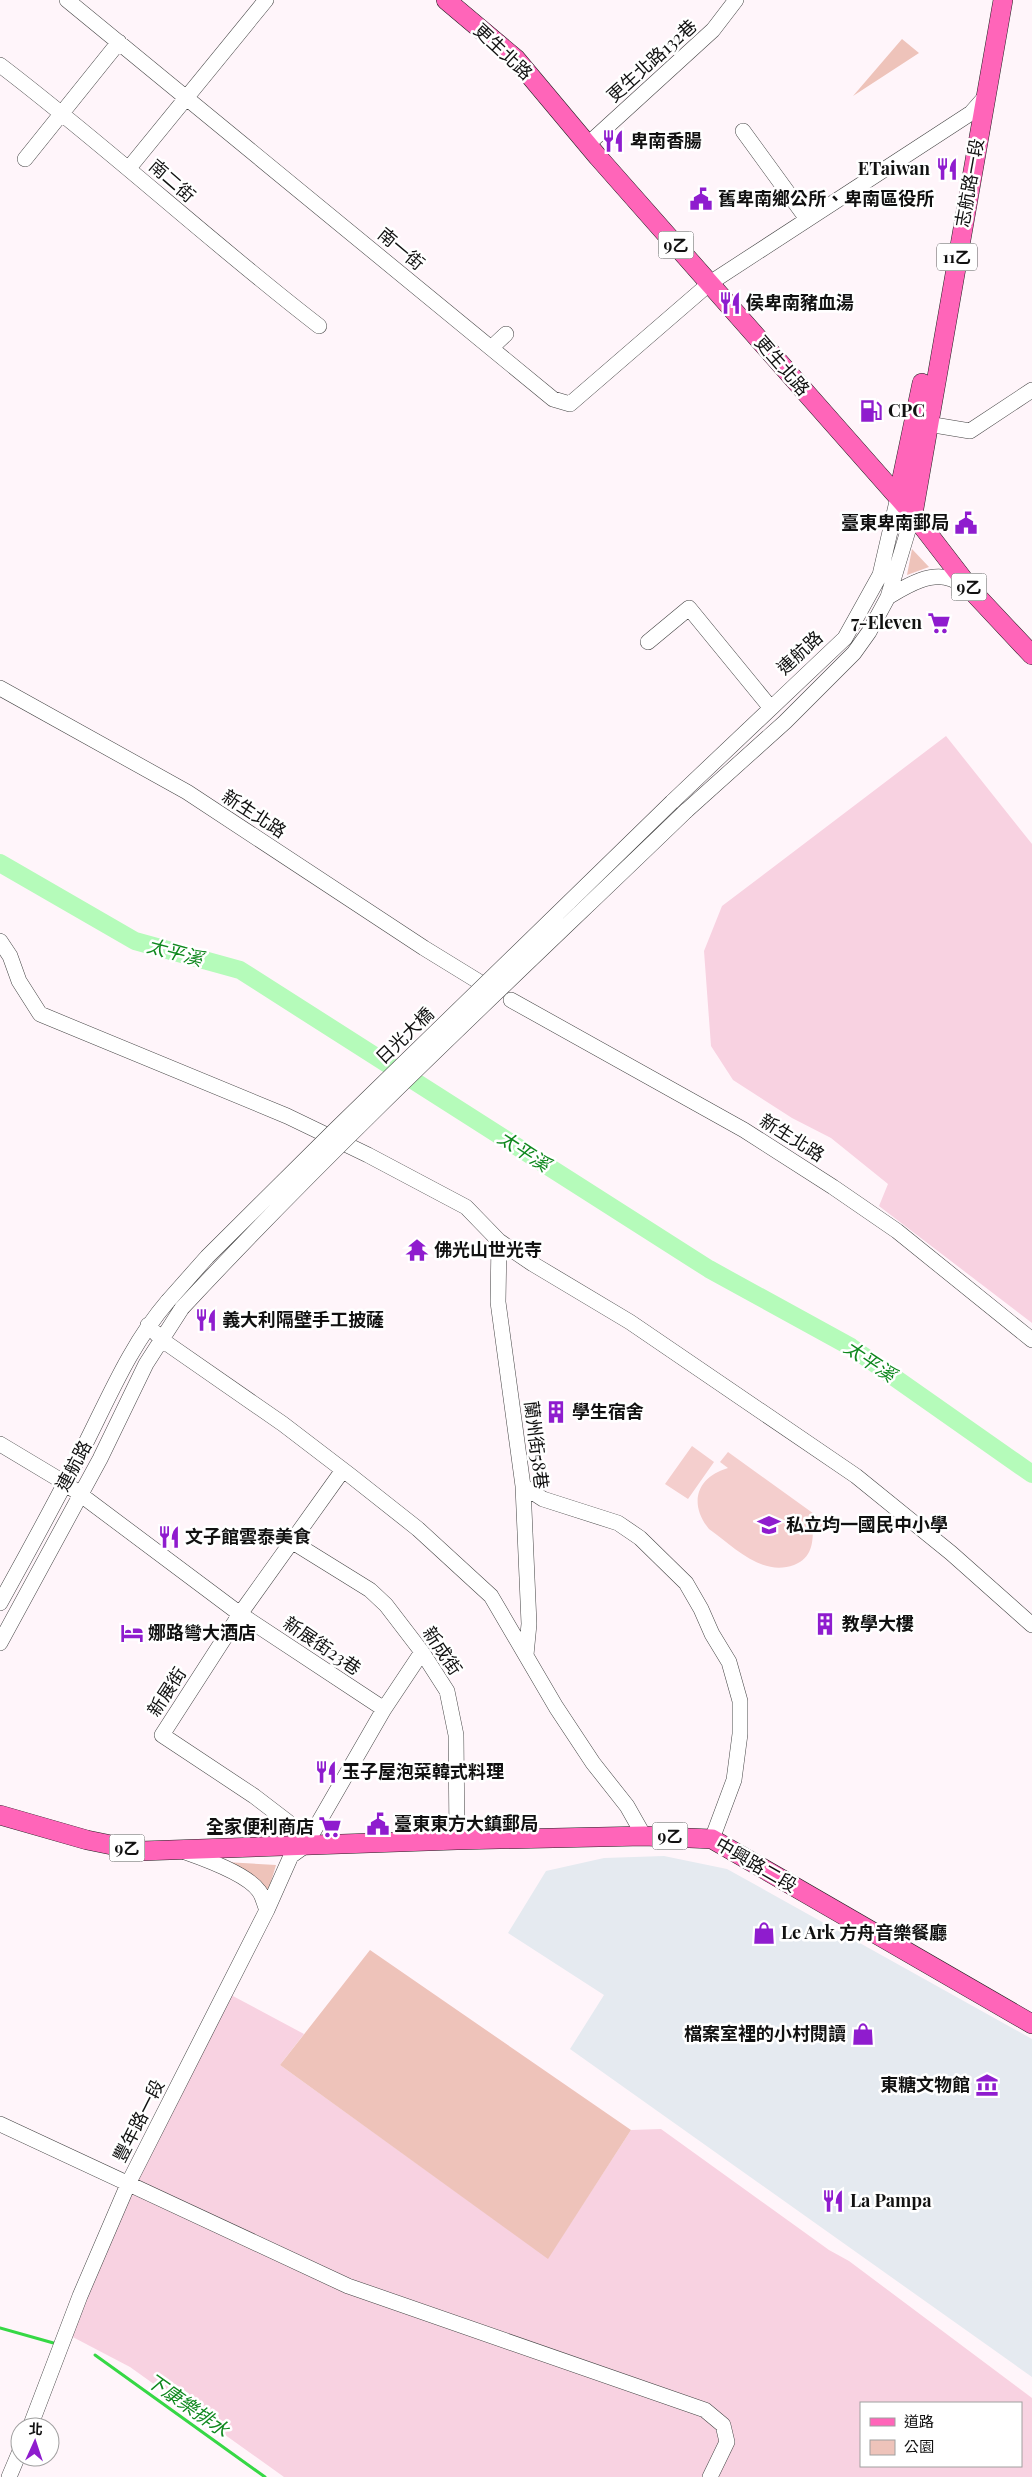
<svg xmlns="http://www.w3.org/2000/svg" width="1032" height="2477" font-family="'Playfair Display','Noto Sans TC',serif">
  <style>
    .industrial { fill: #e5eaf0 }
    .farmland { fill: #f8d2e1; fill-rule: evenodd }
    .green { fill: #eec3ba }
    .pitch { fill: #f4cecd }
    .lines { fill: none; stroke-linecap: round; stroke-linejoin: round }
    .stream { stroke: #36d845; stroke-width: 3 }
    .river { stroke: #b5fbba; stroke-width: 18 }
    .minor-casing { stroke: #444; stroke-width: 16 }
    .major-casing { stroke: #222; stroke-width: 20 }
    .minor { stroke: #fff; stroke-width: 15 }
    .major { stroke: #ff65b9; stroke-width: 19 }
    .minor-bridge-casing { stroke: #444; stroke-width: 16; stroke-linecap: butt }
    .minor-bridge { stroke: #fff; stroke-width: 15 }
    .labels { text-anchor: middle; stroke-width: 5; stroke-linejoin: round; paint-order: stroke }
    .shield { fill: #fff; stroke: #585858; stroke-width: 1 }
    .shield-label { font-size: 16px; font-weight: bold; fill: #111 }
    .street-label { font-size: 18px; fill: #111; stroke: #fff }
    .poi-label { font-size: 18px; font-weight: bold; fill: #111; stroke: #fff; text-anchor: start }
    .water-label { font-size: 19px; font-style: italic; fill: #0f881e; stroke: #fff }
  </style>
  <rect width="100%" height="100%" fill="#fff5fa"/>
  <!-- industrial -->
  <path class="industrial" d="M 664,1856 L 727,1869 L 1032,2039 L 1032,2377 L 570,2049 L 604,1995 L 508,1933 L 546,1871 L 604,1858 Z"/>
  <!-- farmland -->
  <path class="farmland" d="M 946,736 L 1032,844 L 1032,1323 L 879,1206 L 888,1184 L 831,1138 L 792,1118 L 733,1080 L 711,1046 L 704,951 L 722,906 Z
    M 231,1995 L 304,2034 L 280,2065 L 548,2258 L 631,2130 L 661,2129 L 829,2250 L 849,2261 L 1032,2398 L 1032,2477 L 284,2477 L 130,2367 L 67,2334 L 129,2182 ZM 861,2403 L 1021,2403 L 1021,2466 L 861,2466 Z"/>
  <!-- green -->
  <path class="green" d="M 902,39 L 919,53 L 853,96 Z
    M 912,549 L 929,567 L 907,575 Z
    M 225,1862 L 276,1865 L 267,1895 Z
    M 370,1950 L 631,2130 L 548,2259 L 280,2065 Z"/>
  <!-- pitch -->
  <path class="pitch" d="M 692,1446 L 714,1462 L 688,1499 L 665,1484 Z
    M 728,1452 L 828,1524 L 821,1532 L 813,1526 C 813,1543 812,1558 794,1565 C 762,1577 734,1547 709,1529 C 688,1503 697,1477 728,1468 L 720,1462 Z"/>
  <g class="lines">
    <!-- stream -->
    <path class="stream" d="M 0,2328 L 57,2344
      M 95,2355 L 265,2477"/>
    <!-- river -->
    <path class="river" d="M 0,863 L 135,941 L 240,970 L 709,1269 L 851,1347 L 1032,1474"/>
    <defs>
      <path id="minor" d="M 67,0 L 553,399 L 570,404 L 710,283 L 971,113 L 985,97
        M 0,65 C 109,148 210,242 319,326
        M 743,131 L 807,219
        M 587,145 L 713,30 L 736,0
        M 25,159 L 119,42
        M 129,168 L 266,0
        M 491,348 L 506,334
        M 928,424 L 970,431 L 1032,390
        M 888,597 C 905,587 930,571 951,579 C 957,581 963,586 969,589
        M 648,642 L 689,608 L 770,707
        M 0,688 L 187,792 L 424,948 L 481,983
        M 672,802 L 845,638 L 880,575 L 898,497
        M 686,811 L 785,722 L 854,653 L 869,632 L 888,597 L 913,514
        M 0,941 L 10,956 L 19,981 L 40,1014 L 287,1116 L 368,1155 L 466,1207 L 499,1241 L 533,1264 L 630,1322 L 856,1476 L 951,1553 L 1032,1625
        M 511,1000 L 744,1130 L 833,1187 L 897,1231 L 1032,1340
        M 499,1241 L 498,1302 L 523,1486 L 529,1624 L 526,1655
        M 148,1325 L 162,1340 L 283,1424 L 351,1476 L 418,1529 L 491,1596 L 556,1707 L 593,1763 L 627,1806 L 644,1836
        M 0,1444 L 65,1483 L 240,1614 L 384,1709
        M 523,1486 L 543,1499 L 618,1523 L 640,1538 L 686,1583 L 701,1609 L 712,1634 L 729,1662 L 740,1701 L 740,1734 L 734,1780 L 712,1839
        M 291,1541 L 370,1590 L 386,1605 L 422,1652 L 447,1691 L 456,1735 L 457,1840
        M 0,1603 C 25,1558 50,1512 74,1466 C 104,1410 126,1350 168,1301
        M 0,1643 L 100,1459 L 146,1364 L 182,1308
        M 305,1846 L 288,1822 L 254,1796 L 162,1735 L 240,1614 L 343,1470
        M 185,1852 C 205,1859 247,1874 259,1891 C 263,1896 264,1904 267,1910
        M 0,2124 L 348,2286 L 705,2410 L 723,2425 L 727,2442 L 710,2477
        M 30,2427 L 80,2296 L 129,2182 L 267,1910 L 291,1856 L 305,1846 L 384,1709 L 422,1652
        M 9,2477 L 20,2451"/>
      <path id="major" d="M 446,0 L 516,59 L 598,157 L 913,514 L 973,592 L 1032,655
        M 898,497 L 922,383
        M 913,514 L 1003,0
        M 0,1815 L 87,1840 L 141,1851 L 457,1840 L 644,1836 L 712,1839 L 1032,2024"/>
    </defs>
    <!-- minor casing -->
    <use href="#minor" class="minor-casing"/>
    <!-- major casing -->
    <use href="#major" class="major-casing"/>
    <!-- minor -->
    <use href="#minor" class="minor"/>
    <!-- major -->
    <use href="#major" class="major"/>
    <defs>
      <path id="minor-bridge" d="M 168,1301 L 207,1257 L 336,1129 L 672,802
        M 182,1308 C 343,1135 516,975 686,811"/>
    </defs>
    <!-- minor-bridge casing -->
    <use href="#minor-bridge" class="minor-bridge-casing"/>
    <!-- minor-bridge -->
    <use href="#minor-bridge" class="minor-bridge"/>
  </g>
  <!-- icons -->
  <defs>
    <symbol id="restaurant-bare" viewBox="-9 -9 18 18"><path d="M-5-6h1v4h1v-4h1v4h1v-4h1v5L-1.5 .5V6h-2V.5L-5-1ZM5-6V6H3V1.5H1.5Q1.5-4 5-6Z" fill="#8f1cce" stroke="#fff" stroke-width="2.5" paint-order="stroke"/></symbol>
    <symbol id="civic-bare" viewBox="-9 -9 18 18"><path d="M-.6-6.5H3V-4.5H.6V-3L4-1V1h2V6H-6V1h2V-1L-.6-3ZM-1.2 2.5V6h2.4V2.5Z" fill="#8f1cce" stroke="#fff" stroke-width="2.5" paint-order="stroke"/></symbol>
    <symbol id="fuel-bare" viewBox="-9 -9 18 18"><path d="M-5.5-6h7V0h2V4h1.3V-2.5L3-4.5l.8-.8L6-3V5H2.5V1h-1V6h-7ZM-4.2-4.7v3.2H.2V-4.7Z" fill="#8f1cce" stroke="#fff" stroke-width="2.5" paint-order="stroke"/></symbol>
    <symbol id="supermarket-bare" viewBox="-9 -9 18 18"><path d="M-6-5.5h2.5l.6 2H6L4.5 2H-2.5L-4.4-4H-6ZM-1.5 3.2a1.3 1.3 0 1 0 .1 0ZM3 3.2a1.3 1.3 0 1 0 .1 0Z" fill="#8f1cce" stroke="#fff" stroke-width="2.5" paint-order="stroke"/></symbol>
    <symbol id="temple-bare" viewBox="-9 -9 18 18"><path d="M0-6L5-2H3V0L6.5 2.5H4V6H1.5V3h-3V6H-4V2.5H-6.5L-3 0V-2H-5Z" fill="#8f1cce" stroke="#fff" stroke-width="2.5" paint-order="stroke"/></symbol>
    <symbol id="building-bare" viewBox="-9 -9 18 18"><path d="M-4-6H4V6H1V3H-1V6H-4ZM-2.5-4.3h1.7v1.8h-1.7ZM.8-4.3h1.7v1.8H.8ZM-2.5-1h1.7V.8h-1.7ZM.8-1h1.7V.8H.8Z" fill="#8f1cce" stroke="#fff" stroke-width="2.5" paint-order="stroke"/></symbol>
    <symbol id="school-bare" viewBox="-9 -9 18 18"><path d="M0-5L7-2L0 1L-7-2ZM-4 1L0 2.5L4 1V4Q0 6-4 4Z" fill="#8f1cce" stroke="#fff" stroke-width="2.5" paint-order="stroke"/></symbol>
    <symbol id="hotel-bare" viewBox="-9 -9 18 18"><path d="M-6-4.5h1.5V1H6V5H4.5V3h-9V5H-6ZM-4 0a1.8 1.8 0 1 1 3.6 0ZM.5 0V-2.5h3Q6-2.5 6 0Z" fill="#8f1cce" stroke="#fff" stroke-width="2.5" paint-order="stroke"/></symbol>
    <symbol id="shop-bare" viewBox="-9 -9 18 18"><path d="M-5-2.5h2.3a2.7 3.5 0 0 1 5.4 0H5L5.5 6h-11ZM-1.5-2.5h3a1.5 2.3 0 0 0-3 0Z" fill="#8f1cce" stroke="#fff" stroke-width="2.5" paint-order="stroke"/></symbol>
    <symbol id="museum-bare" viewBox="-9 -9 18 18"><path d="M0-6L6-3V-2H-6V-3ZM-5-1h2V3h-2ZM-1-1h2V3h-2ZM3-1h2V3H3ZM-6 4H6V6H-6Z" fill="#8f1cce" stroke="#fff" stroke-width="2.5" paint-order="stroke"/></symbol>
  </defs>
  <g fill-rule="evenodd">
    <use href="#restaurant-bare" x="597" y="125" width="32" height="32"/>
    <use href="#restaurant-bare" x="931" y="153" width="32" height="32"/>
    <use href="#civic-bare" x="685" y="183" width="32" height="32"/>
    <use href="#restaurant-bare" x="714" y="287" width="32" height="32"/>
    <use href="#fuel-bare" x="855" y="395" width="32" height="32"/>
    <use href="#civic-bare" x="950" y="507" width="32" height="32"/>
    <use href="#supermarket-bare" x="923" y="607" width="32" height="32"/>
    <use href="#temple-bare" x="401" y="1234" width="32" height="32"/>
    <use href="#restaurant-bare" x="190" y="1304" width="32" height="32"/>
    <use href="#building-bare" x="540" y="1396" width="32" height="32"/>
    <use href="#school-bare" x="753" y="1509" width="32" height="32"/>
    <use href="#restaurant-bare" x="153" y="1521" width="32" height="32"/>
    <use href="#building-bare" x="809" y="1608" width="32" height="32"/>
    <use href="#hotel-bare" x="116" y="1617" width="32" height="32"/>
    <use href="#restaurant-bare" x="310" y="1756" width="32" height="32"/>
    <use href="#civic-bare" x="362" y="1808" width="32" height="32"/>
    <use href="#supermarket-bare" x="314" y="1811" width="32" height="32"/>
    <use href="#shop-bare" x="748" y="1917" width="32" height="32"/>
    <use href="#shop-bare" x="847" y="2018" width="32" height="32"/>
    <use href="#museum-bare" x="971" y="2069" width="32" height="32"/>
    <use href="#restaurant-bare" x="817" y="2185" width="32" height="32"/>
  </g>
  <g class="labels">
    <!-- shield labels -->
    <g class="shield">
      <rect x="658.5" y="231.5" width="35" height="27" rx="4"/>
      <rect x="937" y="243.5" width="40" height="27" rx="4"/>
      <rect x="951.5" y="573.5" width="35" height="27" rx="4"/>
      <rect x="652.5" y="1822.5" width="35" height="27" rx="4"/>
      <rect x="109.5" y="1834.5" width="35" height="27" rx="4"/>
    </g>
    <g class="shield-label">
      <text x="676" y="251">9乙</text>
      <text x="957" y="263">11乙</text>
      <text x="969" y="593">9乙</text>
      <text x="670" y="1842">9乙</text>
      <text x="127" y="1854">9乙</text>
    </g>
    <!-- street labels -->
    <g class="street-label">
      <text transform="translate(503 52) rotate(43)" y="6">更生北路</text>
      <text transform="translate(652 61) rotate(-42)" y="6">更生北路132巷</text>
      <text transform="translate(172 181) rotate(41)" y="6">南二街</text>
      <text transform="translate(970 183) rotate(-80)" y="6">志航路一段</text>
      <text transform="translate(401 249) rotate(40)" y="6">南一街</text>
      <text transform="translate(782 366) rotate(49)" y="6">更生北路</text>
      <text transform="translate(800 653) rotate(-43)" y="6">連航路</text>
      <text transform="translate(254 814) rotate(33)" y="6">新生北路</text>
      <text transform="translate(405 1036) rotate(-44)" y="6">日光大橋</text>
      <text transform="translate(792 1138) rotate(32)" y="6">新生北路</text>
      <text transform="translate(536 1445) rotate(83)" y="6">蘭州街58巷</text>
      <text transform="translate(74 1466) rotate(-62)" y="6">連航路</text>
      <text transform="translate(322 1646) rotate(34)" y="6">新展街23巷</text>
      <text transform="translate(442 1651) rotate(56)" y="6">新成街</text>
      <text transform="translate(167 1692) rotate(-57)" y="6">新展街</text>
      <text transform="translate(756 1865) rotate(30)" y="6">中興路二段</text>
      <text transform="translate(139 2121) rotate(-63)" y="6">豐年路一段</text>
    </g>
    <!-- poi labels -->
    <g class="poi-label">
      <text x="630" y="147">卑南香腸</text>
      <text x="930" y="175" text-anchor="end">ETaiwan</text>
      <text x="718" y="205">舊卑南鄉公所、卑南區役所</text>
      <text x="746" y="309">侯卑南豬血湯</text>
      <text x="888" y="417">CPC</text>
      <text x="949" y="529" text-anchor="end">臺東卑南郵局</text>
      <text x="922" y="629" text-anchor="end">7-Eleven</text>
      <text x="434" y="1256">佛光山世光寺</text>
      <text x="222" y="1326">義大利隔壁手工披薩</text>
      <text x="572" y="1418">學生宿舍</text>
      <text x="786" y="1531">私立均一國民中小學</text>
      <text x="185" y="1543">文子館雲泰美食</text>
      <text x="842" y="1630">教學大樓</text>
      <text x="148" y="1639">娜路彎大酒店</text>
      <text x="342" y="1778">玉子屋泡菜韓式料理</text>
      <text x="394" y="1830">臺東東方大鎮郵局</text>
      <text x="314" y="1833" text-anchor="end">全家便利商店</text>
      <text x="781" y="1939">Le Ark 方舟音樂餐廳</text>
      <text x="846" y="2040" text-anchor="end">檔案室裡的小村閱讀</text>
      <text x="970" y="2091" text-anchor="end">東糖文物館</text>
      <text x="850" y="2207">La Pampa</text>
    </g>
    <!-- water labels -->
    <g class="water-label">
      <text transform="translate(175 952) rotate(15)" y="7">太平溪</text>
      <text transform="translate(524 1151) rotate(33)" y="7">太平溪</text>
      <text transform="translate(870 1361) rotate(34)" y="7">太平溪</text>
      <text transform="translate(188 2405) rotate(35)" y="7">下康樂排水</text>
    </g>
  </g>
  <!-- legend -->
  <rect x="860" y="2402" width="162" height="65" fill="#ffffff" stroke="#a0a0a0"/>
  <rect x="870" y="2418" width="25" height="8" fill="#ff65b9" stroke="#a0a0a0"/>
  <text x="904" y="2427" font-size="15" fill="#111111">道路</text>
  <rect x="870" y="2440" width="25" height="15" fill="#eec3ba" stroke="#a0a0a0"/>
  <text x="904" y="2452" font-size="15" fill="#111111">公園</text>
  <!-- north arrow -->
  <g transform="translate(35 2442) rotate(3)"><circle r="24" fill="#ffffff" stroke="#a0a0a0"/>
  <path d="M0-4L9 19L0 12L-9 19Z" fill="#8f1cce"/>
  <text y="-8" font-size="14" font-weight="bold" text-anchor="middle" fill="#111111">北</text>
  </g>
</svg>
